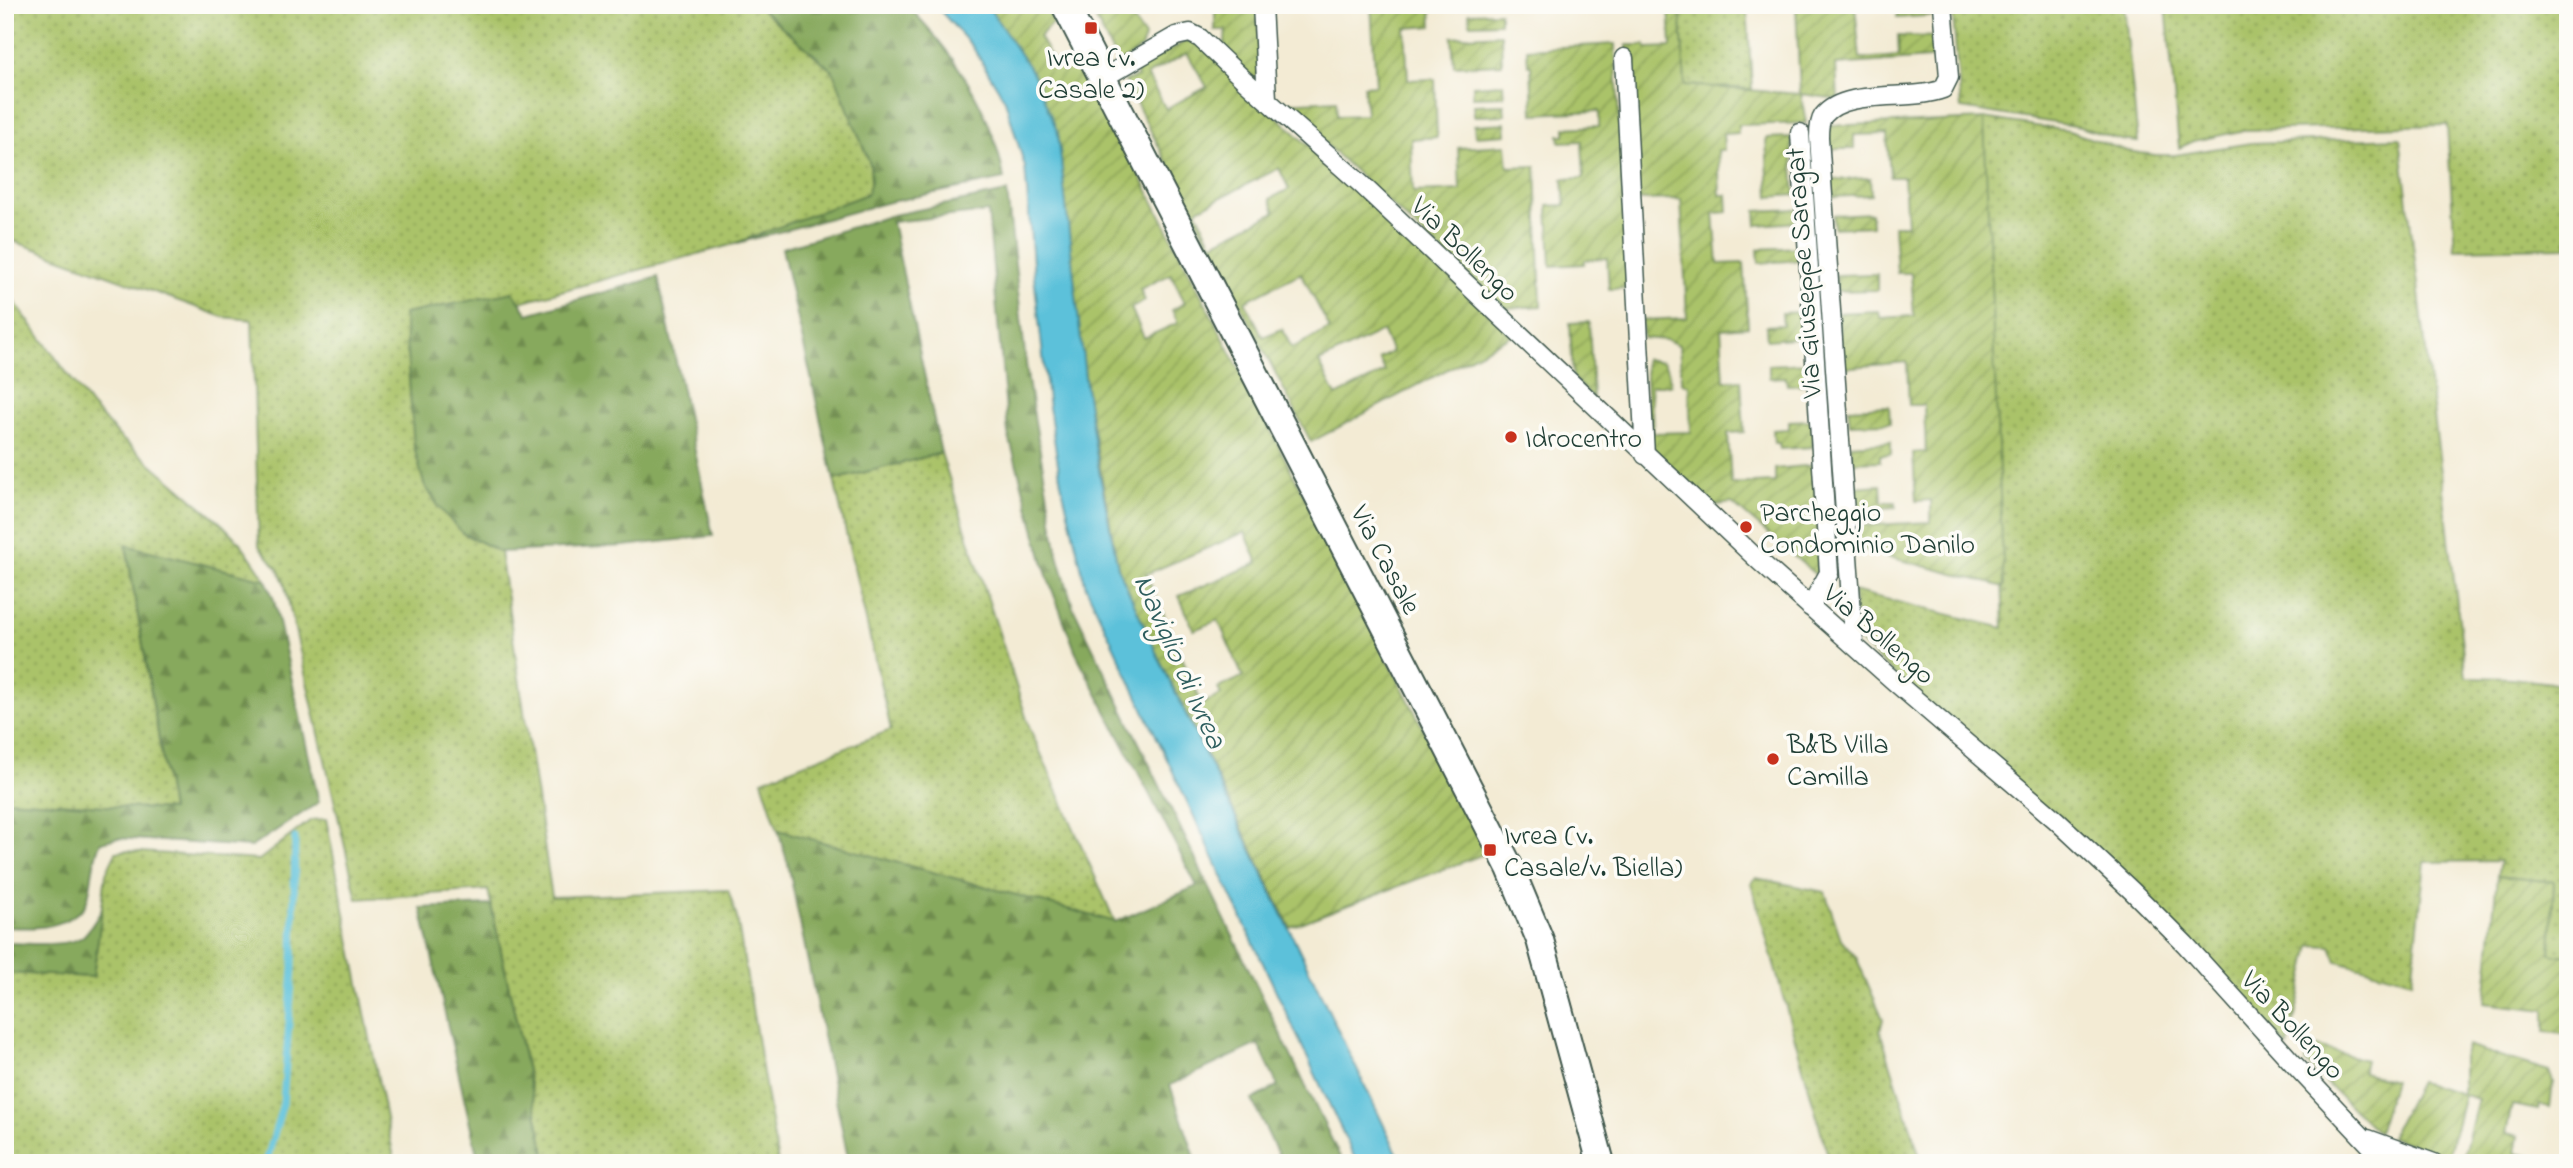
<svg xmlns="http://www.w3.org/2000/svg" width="2573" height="1168" font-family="'Indie Flower',sans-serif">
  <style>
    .grass { fill: url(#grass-dots); stroke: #64804e; stroke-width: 2 }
    .forest { fill: url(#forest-firs); stroke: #537348; stroke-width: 2 }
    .garden { fill: url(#garden-furrows); stroke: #64804e; stroke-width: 2; fill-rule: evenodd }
    .water { fill: #5cc1da; stroke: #3e7f87; stroke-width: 2 }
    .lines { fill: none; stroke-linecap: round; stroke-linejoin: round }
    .stream { stroke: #5cc1da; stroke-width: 7 }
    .minor-casing { stroke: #3f574c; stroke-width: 21 }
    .secondary-casing { stroke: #3f574c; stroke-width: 30 }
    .minor { stroke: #fff; stroke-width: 18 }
    .secondary { stroke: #fff; stroke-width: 26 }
    .poi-dot { fill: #c8321e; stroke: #fdfcf7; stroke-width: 2.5 }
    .labels { text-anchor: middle; stroke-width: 7; stroke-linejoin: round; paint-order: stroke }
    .poi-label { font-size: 28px; fill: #1f3d34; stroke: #fdfcf7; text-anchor: start }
    .street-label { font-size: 28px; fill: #1f3d34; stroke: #fdfcf7 }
    .water-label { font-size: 30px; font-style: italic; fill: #2e5e5e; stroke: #fdfcf7 }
  </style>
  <defs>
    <pattern id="grass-dots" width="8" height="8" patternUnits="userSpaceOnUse" patternTransform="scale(1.75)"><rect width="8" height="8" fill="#aac369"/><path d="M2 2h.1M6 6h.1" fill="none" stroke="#8aa057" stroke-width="1.8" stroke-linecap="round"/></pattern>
    <pattern id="forest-firs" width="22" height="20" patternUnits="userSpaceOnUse" patternTransform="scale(1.75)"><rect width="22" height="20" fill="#87a95d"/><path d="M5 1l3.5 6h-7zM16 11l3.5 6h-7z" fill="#6e8b4e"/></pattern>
    <pattern id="garden-furrows" width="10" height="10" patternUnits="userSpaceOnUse" patternTransform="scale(1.75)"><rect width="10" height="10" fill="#aac369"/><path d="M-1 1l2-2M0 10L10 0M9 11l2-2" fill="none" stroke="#8aa057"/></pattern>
  </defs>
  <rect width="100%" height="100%" fill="#fdfcf7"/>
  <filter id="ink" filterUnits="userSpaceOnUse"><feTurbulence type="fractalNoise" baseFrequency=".0143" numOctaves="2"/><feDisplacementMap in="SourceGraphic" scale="14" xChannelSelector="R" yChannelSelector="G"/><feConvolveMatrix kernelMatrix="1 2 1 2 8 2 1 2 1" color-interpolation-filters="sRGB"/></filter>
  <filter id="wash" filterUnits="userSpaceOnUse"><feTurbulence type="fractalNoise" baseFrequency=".00686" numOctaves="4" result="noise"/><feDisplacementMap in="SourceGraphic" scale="28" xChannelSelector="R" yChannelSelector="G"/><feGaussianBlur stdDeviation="1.57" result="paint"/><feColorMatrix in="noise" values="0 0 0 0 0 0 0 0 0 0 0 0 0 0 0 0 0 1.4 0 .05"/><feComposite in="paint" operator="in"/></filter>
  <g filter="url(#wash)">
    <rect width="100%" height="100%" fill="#f3ebd4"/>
    <!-- grass -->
    <path class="grass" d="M 5,5 L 757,5 L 833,71 L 870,164 L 871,181 L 867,194 L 731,245 L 520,302 L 513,292 L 404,314 L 462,533 L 500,552 L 552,897 L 728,890 L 737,918 L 778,1163 L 547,1163 L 488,890 L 357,899 L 284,582 L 278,569 L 259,546 L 252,320 L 223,317 L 5,238 Z
      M 1680,5 L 1747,5 L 1752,89 L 1685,85 Z
      M 1952,5 L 2124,5 L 2138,142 L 2121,140 L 2080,127 L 1961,108 Z
      M 2166,5 L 2506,5 L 2507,12 L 2544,5 L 2568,5 L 2568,247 L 2455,249 L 2447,125 L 2245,130 L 2194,141 L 2179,148 Z
      M 1983,118 L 2069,131 L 2127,151 L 2155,155 L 2175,155 L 2251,143 L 2400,138 L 2466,677 L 2511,678 L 2568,685 L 2568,956 L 2550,954 L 2554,882 L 2497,876 L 2500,861 L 2425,862 L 2412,981 L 2337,961 L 2331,946 L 2311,945 L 2288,1047 L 1858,640 L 1853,591 L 2004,628 Z
      M 5,289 L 92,407 L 121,438 L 223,525 L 242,545 L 266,580 L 126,546 L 171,810 L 5,800 Z
      M 941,453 L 1030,729 L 1115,922 L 778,830 L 762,780 L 891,730 L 834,480 Z
      M 326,819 L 395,1163 L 5,1163 L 5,973 L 93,977 L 106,873 L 116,852 L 125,851 L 259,860 L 311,820 Z
      M 1756,878 L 1825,892 L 1841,939 L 1856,957 L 1883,1019 L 1880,1031 L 1922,1163 L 1830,1163 L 1751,883 Z"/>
    <!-- forest -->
    <path class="forest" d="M 757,5 L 907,5 C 954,53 993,112 1004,179 L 885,203 L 731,245 L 867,194 L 871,181 L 870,164 L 833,71 Z
      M 1007,192 L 1028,381 L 1058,555 L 1073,607 L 1343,1163 L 1282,1163 L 1252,1100 L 1278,1086 L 1258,1044 L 1170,1085 L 1197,1163 L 849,1163 L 788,864 L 778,830 L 1115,922 L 1197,886 L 1077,655 L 1048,579 L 1008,433 L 988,212 L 892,222 L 941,453 L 834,480 L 782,248 L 893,215 Z
      M 658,277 L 713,536 L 624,546 L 500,552 L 462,533 L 440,509 L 424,484 L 414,447 L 404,314 L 513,292 L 528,314 Z
      M 126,545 L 266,580 L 274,600 L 319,802 L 251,847 L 117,838 L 101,842 C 90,862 93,892 85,905 C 83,909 77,913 73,916 C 51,930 31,928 5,927 L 5,800 L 171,810 Z
      M 491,905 L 547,1163 L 479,1163 L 421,908 Z
      M 102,910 L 93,977 L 5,973 L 5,943 C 26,943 65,948 82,937 C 90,931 96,918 102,910 Z"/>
    <!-- garden -->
    <path class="garden" d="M 987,5 L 1053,5 L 1054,21 L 1039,37 L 1053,60 L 1086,70 L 1487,853 L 1290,927 L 1156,652 L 1118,568 L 1087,395 L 1058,133 ZM 1171,274 L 1185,303 L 1172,310 L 1178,323 L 1144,338 L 1131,308 L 1145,301 L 1140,289 ZM 1245,532 L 1258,563 L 1179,596 L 1194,630 L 1218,620 L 1243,677 L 1218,688 L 1221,695 L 1202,704 L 1146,574 Z
      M 1089,5 L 1153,5 L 1155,9 L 1133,20 L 1145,37 L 1141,48 L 1118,64 Z
      M 1215,5 L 1257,5 L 1261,85 L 1224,50 L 1226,30 L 1215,30 Z
      M 1371,5 L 1431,5 L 1432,26 L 1405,28 L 1408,80 L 1435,79 L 1437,137 L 1411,139 L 1413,192 L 1460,190 L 1458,148 L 1506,145 L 1508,167 L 1536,166 L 1541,306 L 1503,308 L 1281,103 L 1336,100 L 1337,116 L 1366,115 L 1364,86 L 1376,85 Z
      M 1669,5 L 1680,5 L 1685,85 L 1800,94 L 1796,5 L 1855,5 L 1860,59 L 1899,56 L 1898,36 L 1939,37 L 1941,57 L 1836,65 L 1838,99 L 1801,94 L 1806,123 L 1738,125 L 1738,133 L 1723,134 L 1724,150 L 1718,150 L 1720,195 L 1727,195 L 1728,212 L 1714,213 L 1718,264 L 1744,263 L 1748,327 L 1721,329 L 1724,381 L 1741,380 L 1744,432 L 1728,433 L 1731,484 L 1775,482 L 1775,469 L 1814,465 L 1821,564 L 1816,575 L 1732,503 L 1711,506 L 1650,453 L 1645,359 L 1663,362 L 1669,372 L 1671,385 L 1651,385 L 1653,433 L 1691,432 L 1689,384 L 1682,384 L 1679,345 L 1667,340 L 1643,338 L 1642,320 L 1687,318 L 1681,199 L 1636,200 L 1627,45 L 1645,45 L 1646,48 L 1671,47 Z
      M 1896,5 L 1937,5 L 1938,15 L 1897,18 Z
      M 1500,12 L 1500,23 L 1470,24 L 1469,13 Z
      M 1501,34 L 1502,64 L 1454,66 L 1452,37 Z
      M 1186,41 L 1197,42 L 1512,335 L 1311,442 L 1125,81 L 1138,77 L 1135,69 ZM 1187,53 L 1207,87 L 1166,109 L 1147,75 ZM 1279,168 L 1289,189 L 1270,199 L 1275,212 L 1212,244 L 1196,210 ZM 1301,273 L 1330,329 L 1292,348 L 1282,329 L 1263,337 L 1245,301 ZM 1382,331 L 1392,352 L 1379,359 L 1385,372 L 1336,396 L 1319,362 Z
      M 1615,44 L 1626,250 L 1631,288 L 1609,289 L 1607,258 L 1585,260 L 1584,264 L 1551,266 L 1548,206 L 1565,205 L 1563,179 L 1584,178 L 1582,141 L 1560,142 L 1559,135 L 1565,135 L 1565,128 L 1599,126 L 1599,111 L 1533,114 L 1531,65 L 1528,65 L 1527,49 Z
      M 1503,84 L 1504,96 L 1473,97 L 1473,86 Z
      M 1504,104 L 1505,115 L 1474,116 L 1474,105 Z
      M 1984,119 L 2004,587 L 1855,548 L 1854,526 L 1931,522 L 1931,500 L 1916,501 L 1913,453 L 1926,452 L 1924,405 L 1909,405 L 1907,362 L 1842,368 L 1838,313 L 1879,311 L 1880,318 L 1914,316 L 1911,273 L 1897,273 L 1894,225 L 1907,225 L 1904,177 L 1890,177 L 1887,134 L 1854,135 L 1854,149 L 1829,149 L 1828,126 Z
      M 1505,123 L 1506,134 L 1475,136 L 1474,125 Z
      M 1791,137 L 1795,195 L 1769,197 L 1766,138 Z
      M 1870,178 L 1871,195 L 1832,197 L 1831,180 Z
      M 1799,209 L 1800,222 L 1757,225 L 1756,211 Z
      M 1871,213 L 1872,226 L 1834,228 L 1833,215 Z
      M 1801,247 L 1802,260 L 1759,263 L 1758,249 Z
      M 1877,274 L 1877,290 L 1837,291 L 1836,275 Z
      M 1805,312 L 1807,337 L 1767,340 L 1766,326 L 1783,325 L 1782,313 Z
      M 1589,322 L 1593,398 L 1573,378 L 1570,323 Z
      M 1808,363 L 1810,384 L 1787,385 L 1786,377 L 1769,378 L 1769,365 Z
      M 1889,406 L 1890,423 L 1850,424 L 1848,408 Z
      M 1812,420 L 1813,447 L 1780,449 L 1779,443 L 1774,443 L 1773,430 L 1789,429 L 1789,421 Z
      M 1891,442 L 1891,454 L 1880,455 L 1880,461 L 1852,462 L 1851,445 Z
      M 1881,485 L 1882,502 L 1896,502 L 1896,507 L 1853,509 L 1852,487 Z
      M 2497,876 L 2554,882 L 2550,953 L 2568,956 L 2566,1034 L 2545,1032 L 2545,1010 L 2485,1003 Z
      M 2311,1045 L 2365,1060 L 2362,1072 L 2394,1081 L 2378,1133 L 2305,1062 Z
      M 2467,1046 L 2549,1071 L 2553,1082 L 2550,1107 L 2539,1105 L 2538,1110 L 2512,1105 L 2506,1133 L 2518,1136 L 2515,1153 L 2537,1158 L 2538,1163 L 2462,1162 L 2478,1099 L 2464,1095 L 2448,1157 L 2390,1137 L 2419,1082 L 2463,1094 L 2463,1057 Z"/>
    <!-- water -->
    <path class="water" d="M 935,5 L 987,5 L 1034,75 L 1058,133 L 1087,395 L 1100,476 L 1118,568 L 1156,652 L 1402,1163 L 1357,1163 L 1086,587 L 1061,483 L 1048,401 L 1034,276 L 1025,167 L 1005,100 L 972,46 Z"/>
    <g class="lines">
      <!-- stream -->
      <path class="stream" d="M 266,1163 L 283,1103 L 293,968 L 295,838"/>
    </g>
  </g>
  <g filter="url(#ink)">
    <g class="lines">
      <defs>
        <path id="minor" d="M 1262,5 L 1267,99
          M 1624,58 L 1645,455
          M 1103,78 L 1176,36 L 1190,33 L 1200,38 L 1242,78 L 1361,184 L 1757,559 L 1895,682 L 2056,820 L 2132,891 L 2185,944 L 2290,1060 L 2387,1163
          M 1800,133 L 1829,573 L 1810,607
          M 1854,643 L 1819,137 C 1819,131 1819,122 1823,116 C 1846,87 1910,102 1943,89 L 1949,77 L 1943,5
          M 2368,1139 L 2434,1163"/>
        <path id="secondary" d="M 1065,5 L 1510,868 L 1540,940 L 1601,1163"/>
      </defs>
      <!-- minor casing -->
      <use href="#minor" class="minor-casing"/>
      <!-- secondary casing -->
      <use href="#secondary" class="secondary-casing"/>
      <!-- minor -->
      <use href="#minor" class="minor"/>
      <!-- secondary -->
      <use href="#secondary" class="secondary"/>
    </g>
  </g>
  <!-- markers -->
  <g class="poi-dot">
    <rect x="1084" y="21" width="14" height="14" rx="3.5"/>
    <circle cx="1511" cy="437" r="7"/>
    <circle cx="1746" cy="527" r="7"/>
    <circle cx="1773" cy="759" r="7"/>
    <rect x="1483" y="843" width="14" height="14" rx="3.5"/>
  </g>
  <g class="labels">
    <!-- poi labels -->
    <g class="poi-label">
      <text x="1091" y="66" text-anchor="middle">Ivrea (v.<tspan x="1091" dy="32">Casale 2)</tspan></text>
      <text x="1525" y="447">Idrocentro</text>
      <text x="1760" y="521">Parcheggio<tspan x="1760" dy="32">Condominio Danilo</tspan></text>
      <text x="1787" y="753">B&amp;B Villa<tspan x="1787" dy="32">Camilla</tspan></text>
      <text x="1504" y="844">Ivrea (v.<tspan x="1504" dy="32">Casale/v. Biella)</tspan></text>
    </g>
    <!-- street labels -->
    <g class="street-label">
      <text transform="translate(1466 248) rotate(44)" y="10">Via Bollengo</text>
      <text transform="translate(1802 273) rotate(-94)" y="10">Via Giuseppe Saragat</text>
      <text transform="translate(1387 559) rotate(62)" y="10">Via Casale</text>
      <text transform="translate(1880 633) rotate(41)" y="10">Via Bollengo</text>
      <text transform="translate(2294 1024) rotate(47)" y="10">Via Bollengo</text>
    </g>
    <!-- water labels -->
    <g class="water-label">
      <text transform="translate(1181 661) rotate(66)" y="10">Naviglio di Ivrea</text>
    </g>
  </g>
  <!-- margin -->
  <rect width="2573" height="1168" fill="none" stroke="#fdfcf7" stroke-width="28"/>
</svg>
